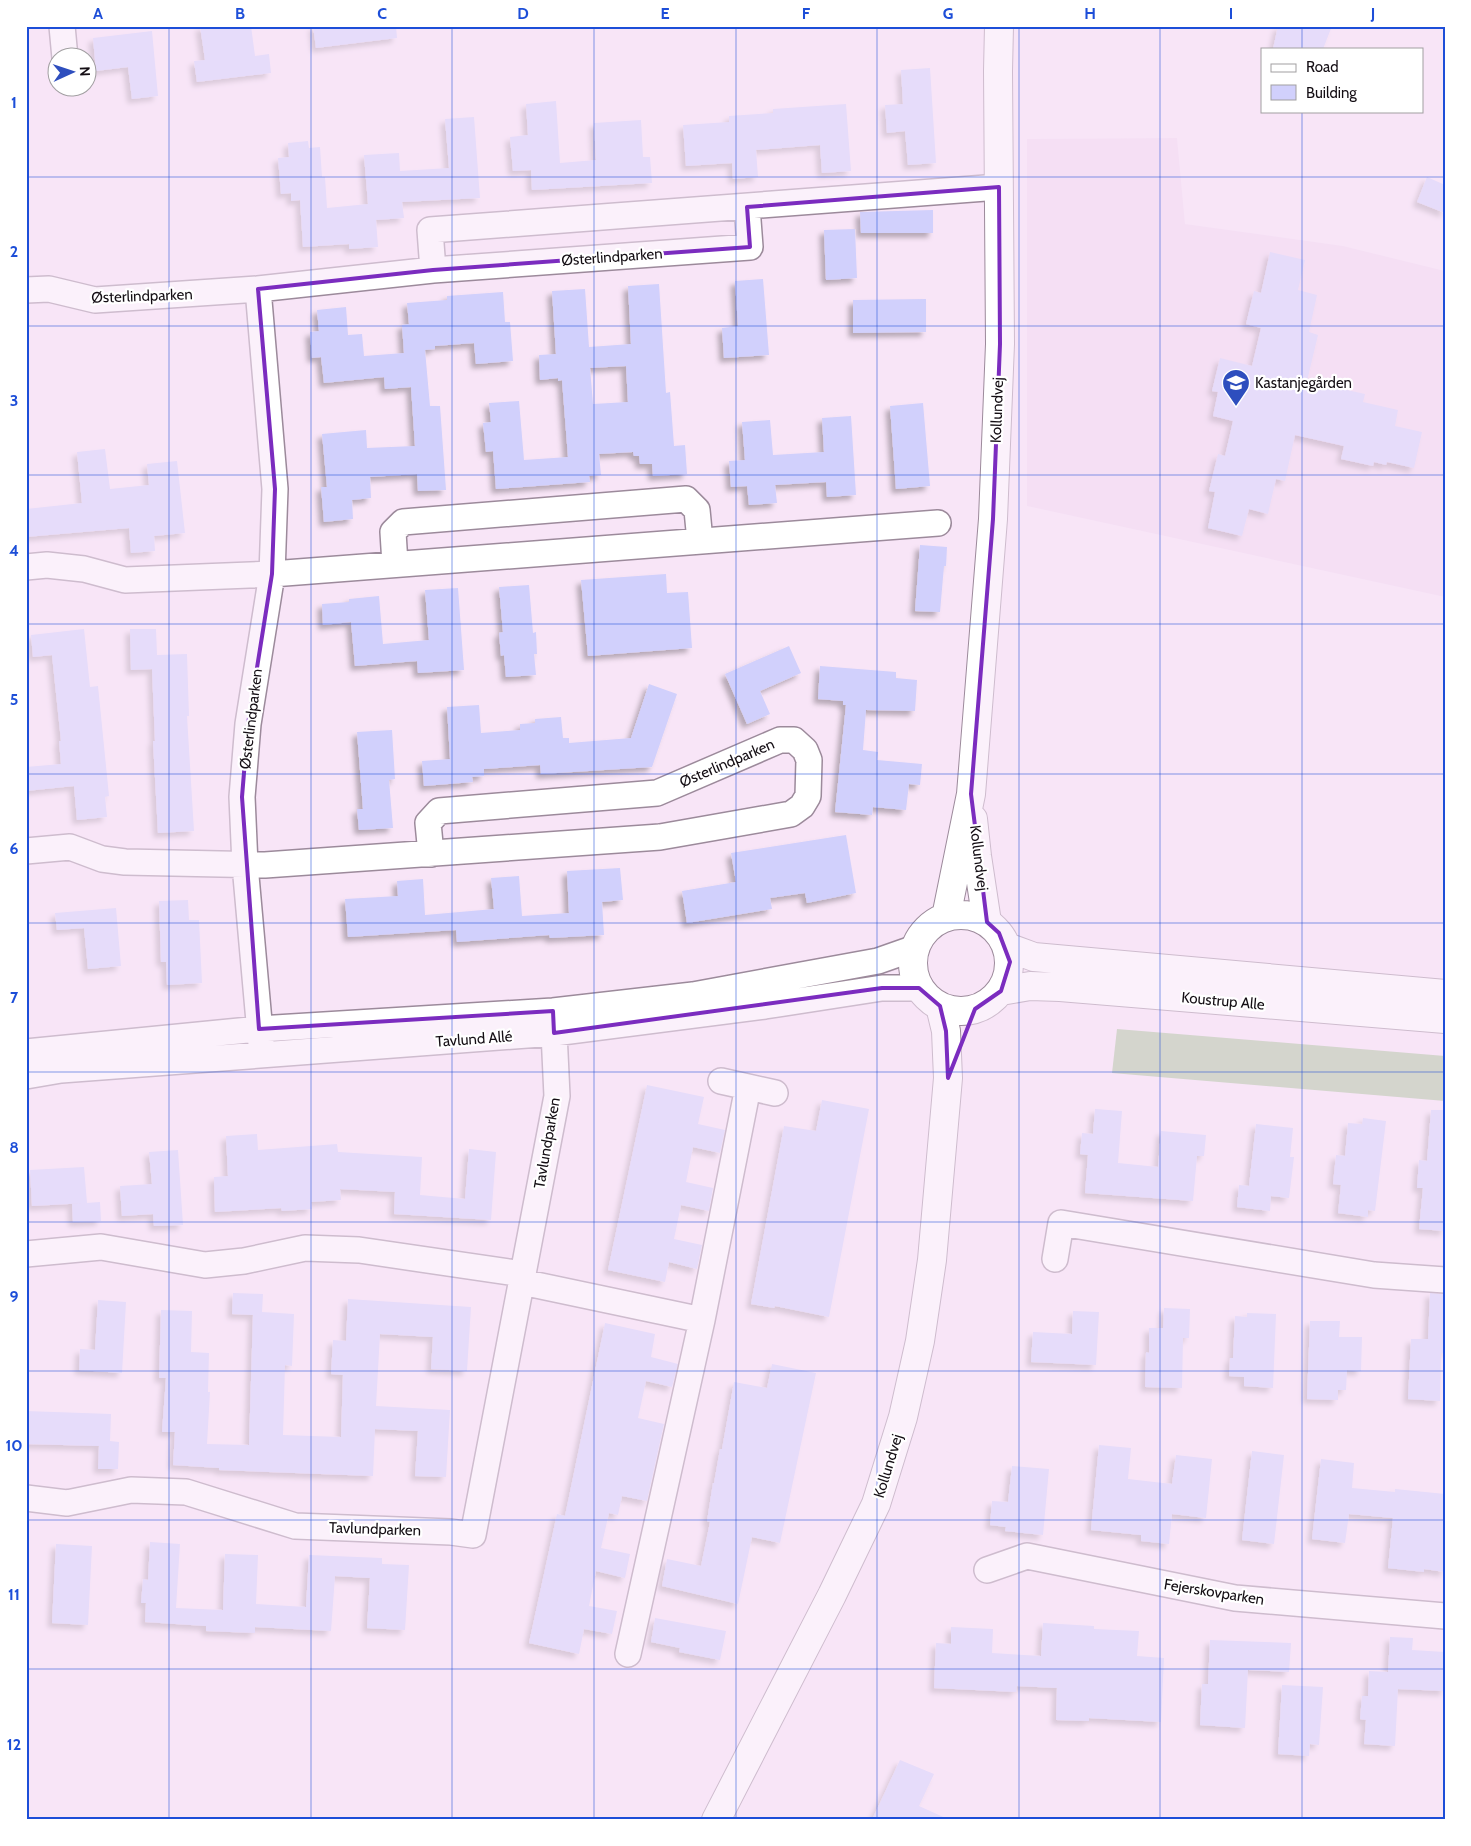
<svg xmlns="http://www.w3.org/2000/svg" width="1471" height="1846" font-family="Cabin,sans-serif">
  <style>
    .built { fill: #f1d8f0 }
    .forest { fill: #a9c19a }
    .building { fill: #d1d0fc; fill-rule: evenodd; filter: url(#shadow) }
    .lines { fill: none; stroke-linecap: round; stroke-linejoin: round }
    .minor-casing { stroke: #9c8a9b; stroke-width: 28 }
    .tertiary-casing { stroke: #9c8a9b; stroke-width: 30 }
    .minor { stroke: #fff; stroke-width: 25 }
    .tertiary { stroke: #fff; stroke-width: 28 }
    .marked { fill: none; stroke: #7b2cbf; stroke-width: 4; stroke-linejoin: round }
    .grid { fill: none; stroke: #1d4ed8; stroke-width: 1; stroke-opacity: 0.55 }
    .labels { text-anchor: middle; stroke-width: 4.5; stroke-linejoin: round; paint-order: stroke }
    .street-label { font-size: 15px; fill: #140e14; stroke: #fff }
    .poi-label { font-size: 15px; fill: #140e14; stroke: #fff; text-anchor: start }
    .neatline { fill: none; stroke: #1d4ed8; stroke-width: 2 }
    .grid-label { font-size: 16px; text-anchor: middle; font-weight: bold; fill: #1d4ed8 }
  </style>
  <defs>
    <filter id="shadow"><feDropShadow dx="-4.5" dy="4.5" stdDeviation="2.5" flood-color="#0004"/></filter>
  </defs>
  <rect width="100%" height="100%" fill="#f8e5f7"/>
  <!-- built -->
  <path class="built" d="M 1177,138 L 1185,224 L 1343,246 L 1445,271 L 1445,597 L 1027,506 L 1027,139 Z"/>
  <!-- forest -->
  <path class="forest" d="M 1117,1029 L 1445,1056 L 1445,1101 L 1112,1073 Z"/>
  <!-- building -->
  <path class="building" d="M 200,26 L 251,26 L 255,56 L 269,54 L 271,73 L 197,82 L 194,61 L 205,60 Z
    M 313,26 L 396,26 L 397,38 L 316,48 Z
    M 1278,26 L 1332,26 L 1323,49 L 1273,49 Z
    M 152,31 L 158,96 L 132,99 L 128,67 L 96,71 L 93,38 Z
    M 930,68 L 936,163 L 908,165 L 905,131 L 887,133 L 885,105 L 903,104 L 901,70 Z
    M 556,101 L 560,163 L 596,160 L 594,123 L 641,120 L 643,157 L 650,157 L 652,183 L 532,190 L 531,170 L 513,171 L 510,137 L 528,135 L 526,104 Z
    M 846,104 L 851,171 L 822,173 L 820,145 L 756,150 L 758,177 L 733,179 L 732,163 L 686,166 L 683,125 L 729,122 L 729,116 L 773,113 L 773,109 Z
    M 474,117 L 480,198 L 402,202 L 404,218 L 376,220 L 378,247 L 349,249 L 349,244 L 303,247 L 300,200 L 291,201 L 291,193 L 281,194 L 278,158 L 289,157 L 288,143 L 308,141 L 309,148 L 320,147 L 322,177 L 325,177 L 327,208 L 368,204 L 364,155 L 399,153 L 400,171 L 449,168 L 445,119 Z
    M 1427,177 L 1445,185 L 1445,213 L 1417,202 Z
    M 933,210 L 933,233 L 861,233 L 860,212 Z
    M 855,229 L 857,278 L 826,280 L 824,230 Z
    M 1270,252 L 1305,260 L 1298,290 L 1317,295 L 1309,332 L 1318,335 L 1307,381 L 1365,394 L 1363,402 L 1398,410 L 1395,426 L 1422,432 L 1414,468 L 1387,462 L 1386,465 L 1374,462 L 1373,466 L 1341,459 L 1344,446 L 1295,435 L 1285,481 L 1276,479 L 1268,514 L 1249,509 L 1242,536 L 1208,528 L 1215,492 L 1209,491 L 1218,454 L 1225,456 L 1233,421 L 1213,416 L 1218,392 L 1212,391 L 1220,358 L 1252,366 L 1261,328 L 1246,324 L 1254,291 L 1261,293 Z
    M 763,279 L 769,355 L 724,358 L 722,328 L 738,326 L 735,281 Z
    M 659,284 L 666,393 L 670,392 L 674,446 L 685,445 L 687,474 L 653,476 L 652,464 L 640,464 L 639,456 L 634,456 L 633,452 L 599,454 L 601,475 L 589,476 L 590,482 L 496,489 L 493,451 L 486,452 L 483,423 L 491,422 L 489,403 L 519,401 L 524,460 L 568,457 L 562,380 L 558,381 L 558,378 L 540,380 L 539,355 L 556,354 L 552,291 L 585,289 L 589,347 L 631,344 L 628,286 ZM 626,366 L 628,402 L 593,404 L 590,368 Z
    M 503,292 L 505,322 L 510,322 L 513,361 L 476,364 L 474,343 L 435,346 L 435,349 L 425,350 L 430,406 L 440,406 L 446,490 L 418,491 L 417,474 L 370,477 L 371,498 L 352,500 L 353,519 L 324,522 L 321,487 L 327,487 L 322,434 L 366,430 L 367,448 L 415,446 L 411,387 L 385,389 L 384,377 L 324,383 L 321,357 L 312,358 L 310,332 L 319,331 L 317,310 L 346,307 L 348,335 L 362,334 L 364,356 L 404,353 L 402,325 L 409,324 L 407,303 L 447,300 L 447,296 Z
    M 926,299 L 926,332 L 853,333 L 853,300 Z
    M 923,403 L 930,486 L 896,489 L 890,406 Z
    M 851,416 L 856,495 L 827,497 L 826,482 L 775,485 L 777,503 L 749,505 L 747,486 L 731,487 L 729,461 L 745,460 L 742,422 L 770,420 L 773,455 L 824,452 L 822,418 Z
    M 105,449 L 110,489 L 149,485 L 147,464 L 177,461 L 185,533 L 154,536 L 155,551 L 131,553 L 129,528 L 26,537 L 26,509 L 82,503 L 77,452 Z
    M 920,545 L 947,547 L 946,566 L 944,566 L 940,612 L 915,611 Z
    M 666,574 L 667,593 L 688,592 L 692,648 L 588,656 L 581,580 Z
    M 529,585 L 533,633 L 536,632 L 537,654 L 534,654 L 536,675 L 506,677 L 504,655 L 501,656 L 499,633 L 503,632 L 499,587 Z
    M 458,588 L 464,670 L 418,673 L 417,661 L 355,666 L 351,622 L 323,625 L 322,604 L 349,602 L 349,599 L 379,596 L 383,644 L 429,640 L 425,590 Z
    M 84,629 L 90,687 L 98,686 L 109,796 L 105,797 L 107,817 L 77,820 L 74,786 L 26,791 L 26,767 L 61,764 L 59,741 L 61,741 L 52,655 L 33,657 L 31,635 Z
    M 130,629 L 156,629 L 157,655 L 187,654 L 189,716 L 187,716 L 194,831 L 158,833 L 153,741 L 155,741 L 152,669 L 131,670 Z
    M 789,646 L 801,673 L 760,691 L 770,714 L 747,724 L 725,674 Z
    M 820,666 L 896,672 L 896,678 L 917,680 L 915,711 L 866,710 L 863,750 L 878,752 L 877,760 L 922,764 L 920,785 L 909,784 L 906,810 L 873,807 L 872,815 L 835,812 L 846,705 L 843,705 L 843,701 L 818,699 Z
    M 649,684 L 677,694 L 652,767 L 541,774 L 540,765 L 484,769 L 484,776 L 472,777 L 473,782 L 424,786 L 422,761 L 450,759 L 447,707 L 479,705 L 481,733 L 520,730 L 520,724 L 535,723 L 535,719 L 561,717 L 563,738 L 569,738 L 569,743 L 631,738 Z
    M 392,730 L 395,779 L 389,780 L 393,828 L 359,830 L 357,809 L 363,809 L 357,732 Z
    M 846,835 L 856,893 L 807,903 L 805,893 L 770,898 L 772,909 L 687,923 L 682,891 L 736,882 L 731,853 Z
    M 620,868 L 623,900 L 602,902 L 604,935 L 550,938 L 549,935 L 457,942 L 456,930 L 348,937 L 345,899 L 398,896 L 397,881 L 423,879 L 425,915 L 494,909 L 491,878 L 519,876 L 522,916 L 569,913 L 567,871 Z
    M 188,900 L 189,920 L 199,920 L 202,983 L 167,985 L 166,962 L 161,962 L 159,901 Z
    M 116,908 L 121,966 L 88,969 L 84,928 L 57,930 L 55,913 Z
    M 647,1085 L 704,1097 L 698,1124 L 725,1130 L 720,1153 L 693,1147 L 686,1182 L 713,1188 L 709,1211 L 681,1205 L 674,1239 L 702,1245 L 697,1269 L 669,1262 L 665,1282 L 608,1270 Z
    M 822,1100 L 869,1109 L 829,1317 L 775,1306 L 774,1308 L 751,1304 L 784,1126 L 816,1131 Z
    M 1095,1109 L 1122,1111 L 1118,1163 L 1158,1167 L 1161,1131 L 1206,1135 L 1204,1156 L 1197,1156 L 1193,1201 L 1085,1193 L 1088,1155 L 1080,1154 L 1082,1133 L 1093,1134 Z
    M 1431,1110 L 1445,1110 L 1445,1231 L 1419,1229 L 1423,1188 L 1417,1188 L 1419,1160 L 1427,1161 Z
    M 1363,1118 L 1386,1121 L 1375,1211 L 1368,1210 L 1368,1217 L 1338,1213 L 1341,1185 L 1333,1184 L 1336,1155 L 1345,1156 L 1348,1123 L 1362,1124 Z
    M 1256,1124 L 1293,1128 L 1290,1157 L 1294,1157 L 1289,1198 L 1271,1196 L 1270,1211 L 1237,1207 L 1239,1185 L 1249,1186 Z
    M 257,1134 L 258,1150 L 337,1144 L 338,1152 L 422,1157 L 420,1195 L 465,1199 L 469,1149 L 496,1152 L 491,1220 L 394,1214 L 395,1192 L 340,1189 L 341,1200 L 311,1202 L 312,1209 L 282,1211 L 281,1208 L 215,1212 L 214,1177 L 228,1176 L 226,1136 Z
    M 178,1150 L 183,1225 L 154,1226 L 153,1214 L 122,1216 L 120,1186 L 152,1184 L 149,1152 Z
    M 84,1167 L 87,1203 L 32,1206 L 30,1170 Z
    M 100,1202 L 101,1221 L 73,1222 L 72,1204 Z
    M 233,1293 L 263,1294 L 262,1312 L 294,1314 L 292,1366 L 285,1365 L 283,1435 L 341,1437 L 343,1375 L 331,1374 L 333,1340 L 346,1341 L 348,1299 L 471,1307 L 467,1371 L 431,1369 L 433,1337 L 380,1334 L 376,1406 L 450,1410 L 446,1477 L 415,1476 L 418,1431 L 375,1429 L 373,1476 L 219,1470 L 219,1468 L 173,1465 L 175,1432 L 162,1432 L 166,1378 L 159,1378 L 161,1310 L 192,1311 L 191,1352 L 209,1353 L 208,1392 L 210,1392 L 207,1444 L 249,1445 L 253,1315 L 232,1314 Z
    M 1430,1293 L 1445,1294 L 1445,1353 L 1441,1353 L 1440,1401 L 1408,1399 L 1411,1339 L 1428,1339 Z
    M 98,1300 L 126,1302 L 122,1373 L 79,1370 L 80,1349 L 95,1350 Z
    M 1164,1308 L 1190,1309 L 1189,1338 L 1183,1338 L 1182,1388 L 1145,1387 L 1146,1352 L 1149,1353 L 1149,1328 L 1163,1328 Z
    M 1073,1311 L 1099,1312 L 1096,1365 L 1031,1362 L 1033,1332 L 1072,1334 Z
    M 1247,1313 L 1276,1314 L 1273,1388 L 1244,1386 L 1244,1377 L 1229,1376 L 1230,1358 L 1233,1358 L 1235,1316 L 1247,1317 Z
    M 1310,1321 L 1340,1321 L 1339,1337 L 1362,1337 L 1361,1371 L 1347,1370 L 1346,1390 L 1338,1390 L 1338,1400 L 1307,1399 Z
    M 605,1323 L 655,1334 L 651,1357 L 678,1364 L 672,1387 L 646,1381 L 638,1418 L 664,1424 L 647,1501 L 622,1496 L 618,1515 L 609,1513 L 601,1548 L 630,1554 L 625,1578 L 596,1571 L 589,1606 L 617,1611 L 612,1634 L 584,1629 L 579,1654 L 529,1643 L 557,1514 L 565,1516 Z
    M 772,1364 L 816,1373 L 780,1543 L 752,1537 L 738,1604 L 662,1586 L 667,1559 L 701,1566 L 710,1522 L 707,1521 L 713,1483 L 714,1483 L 720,1449 L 722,1449 L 734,1382 L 767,1388 Z
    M 26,1411 L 111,1414 L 110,1441 L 119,1442 L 118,1469 L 98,1469 L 99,1446 L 26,1444 Z
    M 1099,1445 L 1131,1448 L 1128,1479 L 1172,1484 L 1176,1455 L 1212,1459 L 1206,1518 L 1172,1514 L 1169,1544 L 1141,1541 L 1141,1535 L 1091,1530 Z
    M 1252,1451 L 1284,1455 L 1274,1544 L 1242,1540 Z
    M 1321,1459 L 1354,1463 L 1352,1488 L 1395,1492 L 1395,1489 L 1445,1494 L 1445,1572 L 1424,1569 L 1424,1572 L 1388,1568 L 1393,1518 L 1349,1514 L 1345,1543 L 1312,1539 Z
    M 1012,1466 L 1049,1469 L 1043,1535 L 1005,1531 L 1006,1527 L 990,1525 L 992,1501 L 1008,1502 Z
    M 150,1542 L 180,1544 L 176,1608 L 223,1610 L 225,1554 L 258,1555 L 256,1604 L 306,1607 L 309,1555 L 382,1558 L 382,1564 L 409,1565 L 405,1630 L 367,1628 L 370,1578 L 335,1576 L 331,1631 L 255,1627 L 255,1633 L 206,1631 L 206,1626 L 145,1622 L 146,1603 L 141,1603 L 143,1579 L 148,1580 Z
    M 56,1544 L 92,1546 L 88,1625 L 52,1623 Z
    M 655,1618 L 726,1631 L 720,1660 L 679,1652 L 680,1648 L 651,1642 Z
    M 1043,1623 L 1094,1626 L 1094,1629 L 1139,1631 L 1137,1656 L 1164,1658 L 1161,1722 L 1089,1718 L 1089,1721 L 1056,1720 L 1057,1688 L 1017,1686 L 1016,1692 L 934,1688 L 936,1643 L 951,1644 L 951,1627 L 993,1629 L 992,1653 L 1041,1656 Z
    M 1390,1637 L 1413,1638 L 1412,1650 L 1445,1652 L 1445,1691 L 1398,1689 L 1395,1746 L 1364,1744 L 1366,1720 L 1360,1719 L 1362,1696 L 1368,1696 L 1369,1671 L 1388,1672 Z
    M 1210,1640 L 1291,1643 L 1289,1672 L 1248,1670 L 1245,1728 L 1200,1725 L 1202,1684 L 1208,1684 Z
    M 1282,1685 L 1323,1687 L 1319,1745 L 1310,1744 L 1309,1756 L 1278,1754 Z
    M 900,1760 L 934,1774 L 919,1806 L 950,1820 L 872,1820 Z"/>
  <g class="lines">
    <defs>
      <path id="minor" d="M 62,26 L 65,58
        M 433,270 L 430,230 L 999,187
        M 26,290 L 49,289 L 95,300 L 258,289
        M 395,564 L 393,532 L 403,522 L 686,499 L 697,510 L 700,541
        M 26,567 L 47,565 L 84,569 L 125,580 L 272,574 L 938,523
        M 26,851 L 70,847 L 102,859 L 125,862 L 265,865 L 660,837 L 791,814 L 802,806 L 808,796 L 809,760 L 805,750 L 794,740 L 780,740 L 657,793 L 439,811 L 428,823 L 431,854
        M 26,1052 L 259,1029 L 553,1011 L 693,995 L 878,961 L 915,948
        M 262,1055 L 245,865 L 242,797 L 248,724 L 272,574 L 275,489 L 258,289 L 433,270 L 750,247 L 747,207
        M 26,1076 L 61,1070 L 554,1033 L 765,1006 L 882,988 L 919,988
        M 721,1081 L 775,1093
        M 26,1254 L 101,1247 L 205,1265 L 244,1261 L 305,1248 L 359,1250 L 523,1274
        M 1055,1259 L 1061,1223 L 1374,1275 L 1445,1280
        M 522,1282 L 702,1320
        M 26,1498 L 67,1503 L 131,1490 L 186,1492 L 295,1526 L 451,1532 L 473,1535 L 557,1096 L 553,1011
        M 987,1570 L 1027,1556 L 1235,1598 L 1445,1616
        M 628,1654 L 702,1320 L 748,1087"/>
      <path id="tertiary" d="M 973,819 L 977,856 L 987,922
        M913 963a48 48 0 1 1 96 0a48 48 0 1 1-96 0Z
        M 946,917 L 971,794 L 993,519 L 1000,344 L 998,71 L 999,26
        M 1007,947 L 1034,957 L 1445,994
        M 1001,991 L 1030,986 L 1060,987 L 1445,1019
        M 716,1820 L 832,1595 L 876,1504 L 903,1417 L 920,1341 L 932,1260 L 948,1078 L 946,1031 L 940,1006"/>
    </defs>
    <!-- minor casing -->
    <use href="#minor" class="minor-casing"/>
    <!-- tertiary casing -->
    <use href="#tertiary" class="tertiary-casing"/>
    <!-- minor -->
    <use href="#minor" class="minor"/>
    <!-- tertiary -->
    <use href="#tertiary" class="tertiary"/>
  </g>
  <!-- marked area -->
  <path d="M0 0H1471V1846H0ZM 999,187 L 1000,344 L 993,519 L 971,794 L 987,922 L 999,933 L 1010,962 L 1001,991 L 975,1009 L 948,1078 L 946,1031 L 940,1006 L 919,988 L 882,988 L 554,1033 L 553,1011 L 259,1029 L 242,797 L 248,724 L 272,574 L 275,489 L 258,289 L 433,270 L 750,247 L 747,207 Z" fill="#f8e5f7" fill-opacity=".55" fill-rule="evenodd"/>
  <path class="marked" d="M 999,187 L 1000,344 L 993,519 L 971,794 L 987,922 L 999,933 L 1010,962 L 1001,991 L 975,1009 L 948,1078 L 946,1031 L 940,1006 L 919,988 L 882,988 L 554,1033 L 553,1011 L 259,1029 L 242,797 L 248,724 L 272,574 L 275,489 L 258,289 L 433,270 L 750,247 L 747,207 Z"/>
  <!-- grid -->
  <path class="grid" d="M 169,26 L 169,1820M 311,26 L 311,1820M 452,26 L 452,1820M 594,26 L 594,1820M 736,26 L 736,1820M 877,26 L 877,1820M 1019,26 L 1019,1820M 1160,26 L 1160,1820M 1302,26 L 1302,49M 1302,111 L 1302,1820M 26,177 L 1445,177M 26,326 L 1445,326M 26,475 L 1445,475M 26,624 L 1445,624M 26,774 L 1445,774M 26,923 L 1445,923M 26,1072 L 1445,1072M 26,1222 L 1445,1222M 26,1371 L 1445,1371M 26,1520 L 1445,1520M 26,1669 L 1445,1669"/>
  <!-- icons -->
  <defs>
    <symbol id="school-pin" viewBox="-11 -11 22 30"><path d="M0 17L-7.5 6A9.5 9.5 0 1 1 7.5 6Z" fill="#2e4ebe" stroke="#fff"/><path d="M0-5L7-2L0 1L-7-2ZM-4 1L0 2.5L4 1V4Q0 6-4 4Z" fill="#fff"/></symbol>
  </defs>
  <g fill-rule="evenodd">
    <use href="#school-pin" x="1220" y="367" width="32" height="43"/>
  </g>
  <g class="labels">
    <!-- street labels -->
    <g class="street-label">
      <text transform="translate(612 257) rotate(-4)" y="5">Østerlindparken</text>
      <text transform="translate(142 296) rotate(-2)" y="5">Østerlindparken</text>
      <text transform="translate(997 410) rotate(-88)" y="5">Kollundvej</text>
      <text transform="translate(251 719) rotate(-83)" y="5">Østerlindparken</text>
      <text transform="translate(727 763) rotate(-23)" y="5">Østerlindparken</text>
      <text transform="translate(979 858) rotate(83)" y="5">Kollundvej</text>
      <text transform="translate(1223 1001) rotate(5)" y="5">Koustrup Alle</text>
      <text transform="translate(474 1039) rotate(-4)" y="5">Tavlund Allé</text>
      <text transform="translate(547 1143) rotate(-80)" y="5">Tavlundparken</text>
      <text transform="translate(888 1466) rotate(-73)" y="5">Kollundvej</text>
      <text transform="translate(375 1529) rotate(2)" y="5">Tavlundparken</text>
      <text transform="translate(1214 1592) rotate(9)" y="5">Fejerskovparken</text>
    </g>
    <!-- poi labels -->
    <g class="poi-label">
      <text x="1255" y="388">Kastanjegården</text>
    </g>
  </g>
  <!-- border -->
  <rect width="1471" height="1846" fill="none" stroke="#ffffff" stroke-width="55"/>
  <!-- legend -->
  <rect x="1261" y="48" width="162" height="65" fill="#ffffff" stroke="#a19fa1"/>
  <rect x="1271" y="64" width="25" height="8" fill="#ffffff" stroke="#a19fa1"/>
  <text x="1306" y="72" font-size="15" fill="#140e14">Road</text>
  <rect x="1271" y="85" width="25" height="15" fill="#d1d0fc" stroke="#a19fa1"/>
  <text x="1306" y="98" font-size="15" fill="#140e14">Building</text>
  <!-- north arrow -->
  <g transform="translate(72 72) rotate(87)"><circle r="24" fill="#ffffff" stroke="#a19fa1"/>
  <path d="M0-4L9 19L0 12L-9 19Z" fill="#2e4ebe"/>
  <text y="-8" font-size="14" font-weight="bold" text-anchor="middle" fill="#140e14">N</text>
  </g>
  <rect x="28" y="28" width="1416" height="1790" class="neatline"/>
  <g class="grid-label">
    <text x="98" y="19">A</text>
    <text x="240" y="19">B</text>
    <text x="382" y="19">C</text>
    <text x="523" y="19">D</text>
    <text x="665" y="19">E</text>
    <text x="806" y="19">F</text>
    <text x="948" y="19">G</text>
    <text x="1090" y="19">H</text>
    <text x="1231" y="19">I</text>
    <text x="1373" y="19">J</text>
    <text x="14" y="108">1</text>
    <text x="14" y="257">2</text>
    <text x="14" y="406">3</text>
    <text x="14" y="556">4</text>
    <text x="14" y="705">5</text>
    <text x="14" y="854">6</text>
    <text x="14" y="1003">7</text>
    <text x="14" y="1153">8</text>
    <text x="14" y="1302">9</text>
    <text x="14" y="1451">10</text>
    <text x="14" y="1600">11</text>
    <text x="14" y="1750">12</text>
  </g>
</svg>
